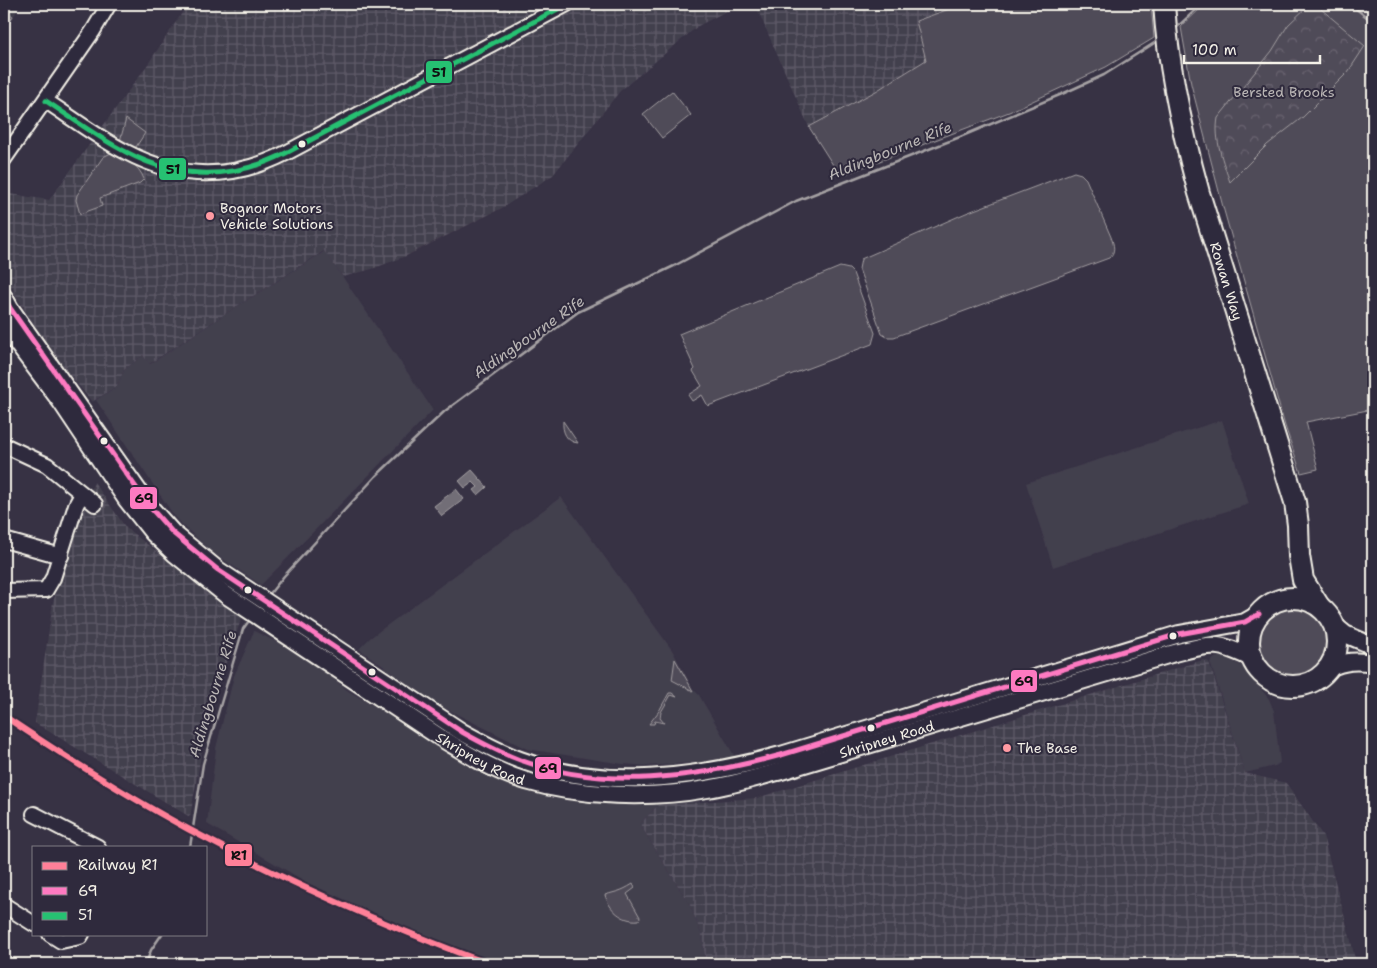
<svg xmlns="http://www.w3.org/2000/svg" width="1377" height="968" font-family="'Shantell Sans',sans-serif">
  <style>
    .built { fill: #433f4e }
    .industrial { fill: url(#industrial-grid) }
    .green { fill: #504b59; stroke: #a29ea0 }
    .forest { fill: url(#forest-crowns); stroke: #a29ea0 }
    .water { fill: #726e77; stroke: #a6a2a4 }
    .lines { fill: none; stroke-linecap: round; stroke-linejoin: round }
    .stream { stroke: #a6a2a4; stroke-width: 2.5 }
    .minor-casing { stroke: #f4f1e8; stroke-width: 18 }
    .major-casing { stroke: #f4f1e8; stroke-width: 20 }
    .highway-casing { stroke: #f4f1e8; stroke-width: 24 }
    .minor { stroke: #2f2a3d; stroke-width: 14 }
    .major { stroke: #2f2a3d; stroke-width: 16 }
    .highway { stroke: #2f2a3d; stroke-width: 20 }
    .bus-1-casing { stroke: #2f2a3d; stroke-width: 9 }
    .bus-2-casing { stroke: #2f2a3d; stroke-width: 9 }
    .bus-1 { stroke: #fe7ac1; stroke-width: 5 }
    .bus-2 { stroke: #26c172; stroke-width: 5 }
    .rail-1-casing { stroke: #2f2a3d; stroke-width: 10 }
    .rail-1 { stroke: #ff8098; stroke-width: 6 }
    .bus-dot { fill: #f4f1e8; stroke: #2f2a3d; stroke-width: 2 }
    .poi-dot { fill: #ff9aa2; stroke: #2f2a3d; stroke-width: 2 }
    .labels { text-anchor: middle; stroke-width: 4; stroke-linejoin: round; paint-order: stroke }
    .park-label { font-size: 14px; fill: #bbb7b6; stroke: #2f2a3d }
    .poi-label { font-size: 14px; fill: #f4f1e8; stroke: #2f2a3d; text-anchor: start }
    .street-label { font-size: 14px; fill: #f4f1e8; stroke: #2f2a3d }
    .water-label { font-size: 15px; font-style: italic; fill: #bab6b5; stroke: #2f2a3d }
    .line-badge { stroke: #2f2a3d; stroke-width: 2 }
    .pale-badge-label { font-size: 14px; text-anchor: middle; font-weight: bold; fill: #111 }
  </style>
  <defs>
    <pattern id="industrial-grid" width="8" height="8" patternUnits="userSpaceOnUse" patternTransform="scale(1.25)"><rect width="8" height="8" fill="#433f4e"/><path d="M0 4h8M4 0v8" fill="none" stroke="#5f5b68"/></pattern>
    <pattern id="forest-crowns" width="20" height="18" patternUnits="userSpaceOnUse" patternTransform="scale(1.25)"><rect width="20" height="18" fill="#504b59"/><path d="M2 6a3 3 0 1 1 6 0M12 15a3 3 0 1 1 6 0" fill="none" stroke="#6a6571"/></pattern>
  </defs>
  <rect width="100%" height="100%" fill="#373244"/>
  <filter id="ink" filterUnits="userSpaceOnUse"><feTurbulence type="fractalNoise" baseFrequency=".02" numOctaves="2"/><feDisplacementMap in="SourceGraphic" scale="10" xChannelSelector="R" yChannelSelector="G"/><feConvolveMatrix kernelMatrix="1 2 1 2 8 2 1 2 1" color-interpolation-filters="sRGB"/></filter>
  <g filter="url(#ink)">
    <!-- built -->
    <path class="built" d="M 4,4 L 21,4 L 4,33 Z
      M 325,251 L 433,410 L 261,585 L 212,552 L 177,520 L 96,400 L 117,386 L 124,370 L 143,355 L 150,364 L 234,308 Z
      M 1222,420 L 1249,504 L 1053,567 L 1026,483 Z
      M 561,497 L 672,650 L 693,689 L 699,695 L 735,757 L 706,762 L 648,766 L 623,764 L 527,749 L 436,704 L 359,649 L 370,638 Z
      M 254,631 L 279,643 L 328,674 L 347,690 L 483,771 L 552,798 L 658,805 L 642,822 L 641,826 L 691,907 L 702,936 L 706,964 L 496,964 L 439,942 L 310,884 L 207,824 L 216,748 L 234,676 Z
      M 1216,657 L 1225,657 L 1242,666 L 1269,699 L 1274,711 L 1280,763 L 1275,766 L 1245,773 L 1210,662 Z"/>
    <!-- industrial -->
    <path class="industrial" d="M 188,4 L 267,4 L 319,11 L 333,4 L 740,4 L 698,26 L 620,91 L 553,175 L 502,208 L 406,256 L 372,269 L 343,277 L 324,251 L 234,308 L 149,364 L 143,355 L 124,370 L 117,386 L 92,402 L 52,353 L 18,299 L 7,279 L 4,271 L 4,193 L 49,200 L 148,64 Z
      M 755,4 L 963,4 L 916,21 L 926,60 L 876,91 L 809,127 Z
      M 94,482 L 126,528 L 242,617 L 209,711 L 190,817 L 35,723 L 53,602 Z
      M 1203,660 L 1209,662 L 1245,773 L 1286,783 L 1323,836 L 1351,941 L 1356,964 L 706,964 L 702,936 L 691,907 L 641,826 L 642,822 L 658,805 L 757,798 Z"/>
    <!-- green -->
    <path class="green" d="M 963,4 L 1151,4 L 1154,38 L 1106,67 L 1009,112 L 840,176 L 809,127 L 876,91 L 926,60 L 916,21 Z
      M 1205,4 L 1373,4 L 1373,409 L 1306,422 L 1318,469 L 1301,473 L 1285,426 L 1223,207 L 1191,84 L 1181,27 Z
      M 4,10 L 13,16 L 4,32 Z
      M 672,91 L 691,115 L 662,138 L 643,114 Z
      M 126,119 L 145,133 L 134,150 L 120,141 Z
      M 113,152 C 126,156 139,166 144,179 L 140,183 L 100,198 L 102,206 L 80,214 L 76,200 L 77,195 L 103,157 Z
      M 1074,172 L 1081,174 L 1086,179 L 1111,237 C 1114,245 1116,252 1109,258 L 894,337 L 887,337 L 882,334 L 859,269 L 861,259 L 966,213 Z
      M 840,267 L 849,269 L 853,273 L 875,333 L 872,344 L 708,406 L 702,395 L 692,401 L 688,395 L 702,386 L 693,371 L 695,369 L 679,334 Z
      M 563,421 L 578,443 C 566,442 562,431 563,421 Z
      M1255 643a37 37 0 1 1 74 0a37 37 0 1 1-74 0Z
      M 675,659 L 693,691 L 672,680 Z
      M 669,693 L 672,693 L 677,697 L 671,695 L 661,712 L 660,718 L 664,723 L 655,721 L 654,724 L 649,724 L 659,711 Z
      M 633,884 L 635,888 L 627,894 L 640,917 L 639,920 C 622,922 609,909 605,895 C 618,891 620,892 633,884 Z"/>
    <!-- forest -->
    <path class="forest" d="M 1310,4 L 1315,4 L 1365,46 L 1348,72 L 1303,117 L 1267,145 L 1230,182 C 1223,162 1214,139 1218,118 L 1272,51 L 1288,25 Z"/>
    <!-- water -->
    <path class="water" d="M 472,470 L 487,487 L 478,495 L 474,490 L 478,487 L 473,482 L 465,488 L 459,481 Z
      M 456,489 L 464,499 L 442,516 L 434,506 Z"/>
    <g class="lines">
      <!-- stream -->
      <path class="stream" d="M 1350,4 L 1373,22
        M 1174,30 L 1202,4
        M 268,596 L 284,576 L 376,476 L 445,411 L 578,312 L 674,266 L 796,201 L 960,137 L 1062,94 L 1104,75 L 1159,40
        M 190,847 L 203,764 L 243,629 L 251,618
        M 146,964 L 151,950 L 162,934"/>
      <defs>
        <path id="minor" d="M 46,101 C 72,118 98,138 126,152 C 179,180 233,180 286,153 L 567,4
          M 4,159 L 93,31 L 109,4
          M 4,445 L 47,465 L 95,504
          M 4,540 L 61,556
          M 4,591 L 46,590 L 53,578 L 76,505 L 82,494
          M 34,814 L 98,847
          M 4,905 L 34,924
          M 50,934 L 61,941 L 80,937 L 82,934"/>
        <g id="major">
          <path d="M 4,297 L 10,308 L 149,506 L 173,533 L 218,570 L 462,732 C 480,742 500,753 520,760 C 605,791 696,778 781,755 L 1179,634 L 1245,622 L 1259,614"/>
          <path id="s1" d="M 4,326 L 61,402 L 126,499 L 153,533 L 175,554 L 226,595 L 441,738 C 468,754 495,772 526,781 C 580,797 651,799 707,789 C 732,785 756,778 781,771 L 1171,654 C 1211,644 1215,640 1253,659"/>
          <path d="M 1333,624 L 1345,634 L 1373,646"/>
          <path d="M 1329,668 C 1345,661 1356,660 1373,663"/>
        </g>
        <g id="highway">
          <path id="s2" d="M 1164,4 C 1168,68 1182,131 1199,193 L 1295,502 L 1298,525 L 1299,556 L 1303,580 L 1319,606"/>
          <circle cx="1293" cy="642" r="44"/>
        </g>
      </defs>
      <!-- minor casing -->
      <use href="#minor" class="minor-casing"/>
      <!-- major casing -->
      <use href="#major" class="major-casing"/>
      <!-- highway casing -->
      <use href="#highway" class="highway-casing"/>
      <!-- minor -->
      <use href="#minor" class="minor"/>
      <!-- major -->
      <use href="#major" class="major"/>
      <!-- highway -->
      <use href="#highway" class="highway"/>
      <defs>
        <path id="bus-1" d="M 4,297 L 10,308 L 149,506 L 173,533 L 218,570 L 462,732 C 480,742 500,753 520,760 C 605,791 696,778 781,755 L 1179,634 L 1245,622 L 1259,614"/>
        <path id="bus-2" d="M 46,101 C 72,118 98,138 126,152 C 179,180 233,180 286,153 L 567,4"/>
      </defs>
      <!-- bus-1 casing -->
      <use href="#bus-1" class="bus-1-casing"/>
      <!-- bus-2 casing -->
      <use href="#bus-2" class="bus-2-casing"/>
      <!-- bus-1 -->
      <use href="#bus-1" class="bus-1"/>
      <!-- bus-2 -->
      <use href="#bus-2" class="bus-2"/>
      <defs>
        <path id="rail-1" d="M 4,716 C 64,756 125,795 188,829 C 285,881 386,926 489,964"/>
      </defs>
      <!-- rail-1 casing -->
      <use href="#rail-1" class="rail-1-casing"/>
      <!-- rail-1 -->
      <use href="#rail-1" class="rail-1"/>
    </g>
  </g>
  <!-- markers -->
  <g class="bus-dot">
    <circle cx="302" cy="144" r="4.5"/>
    <circle cx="104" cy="441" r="4.5"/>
    <circle cx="248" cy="590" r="4.5"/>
    <circle cx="1173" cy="636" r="4.5"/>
    <circle cx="372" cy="672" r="4.5"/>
    <circle cx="871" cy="728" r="4.5"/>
  </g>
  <g class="poi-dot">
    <circle cx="210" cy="216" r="5"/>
    <circle cx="1007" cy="748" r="5"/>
  </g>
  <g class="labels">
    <!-- park labels -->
    <g class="park-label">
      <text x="1284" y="97">Bersted Brooks</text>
    </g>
    <!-- poi labels -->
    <g class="poi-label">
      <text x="220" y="213">Bognor Motors<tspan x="220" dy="16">Vehicle Solutions</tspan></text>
      <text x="1017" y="753">The Base</text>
    </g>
    <!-- street labels -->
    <g class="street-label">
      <text dy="5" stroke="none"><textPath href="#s2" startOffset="285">Rowan Way</textPath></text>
      <text dy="5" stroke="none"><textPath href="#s1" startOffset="1074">Shripney Road</textPath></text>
      <text dy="5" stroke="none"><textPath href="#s1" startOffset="654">Shripney Road</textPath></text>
    </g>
    <!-- water labels -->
    <g class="water-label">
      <text transform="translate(890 151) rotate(-22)" y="5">Aldingbourne Rife</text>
      <text transform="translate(529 337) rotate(-35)" y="5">Aldingbourne Rife</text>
      <text transform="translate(213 694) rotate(-73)" y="5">Aldingbourne Rife</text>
    </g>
  </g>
  <g class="line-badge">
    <rect x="425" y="60" width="28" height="24" rx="5" fill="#26c172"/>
    <rect x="158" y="157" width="29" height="24" rx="5" fill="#26c172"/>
    <rect x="129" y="486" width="29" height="24" rx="5" fill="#fe7ac1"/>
    <rect x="1010" y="669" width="28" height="24" rx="5" fill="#fe7ac1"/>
    <rect x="534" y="756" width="28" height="24" rx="5" fill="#fe7ac1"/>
    <rect x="224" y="843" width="29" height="24" rx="5" fill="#ff8098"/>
  </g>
  <g class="pale-badge-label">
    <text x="439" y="77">51</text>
    <text x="173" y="174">51</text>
    <text x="144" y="503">69</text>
    <text x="1024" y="686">69</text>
    <text x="548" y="773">69</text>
    <text x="239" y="860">R1</text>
  </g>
  <!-- margin -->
  <rect width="1377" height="968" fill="none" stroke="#2f2a3d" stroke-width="20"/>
  <rect x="10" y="10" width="1357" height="948" fill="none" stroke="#f4f1e8" stroke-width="2" filter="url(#ink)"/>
  <!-- legend -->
  <rect x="32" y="846" width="175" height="90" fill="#2f2a3d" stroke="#7e7a81"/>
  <rect x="42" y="862" width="25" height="8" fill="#ff8098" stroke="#7e7a81"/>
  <text x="78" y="870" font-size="15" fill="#f4f1e8">Railway R1</text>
  <rect x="42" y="887" width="25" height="8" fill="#fe7ac1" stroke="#7e7a81"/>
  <text x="78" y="896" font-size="15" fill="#f4f1e8">69</text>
  <rect x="42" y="912" width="25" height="8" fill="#26c172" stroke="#7e7a81"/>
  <text x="78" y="920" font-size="15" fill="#f4f1e8">51</text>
  <!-- scale -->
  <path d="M1184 55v8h136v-8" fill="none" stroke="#f4f1e8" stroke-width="2.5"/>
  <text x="1192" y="55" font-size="15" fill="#f4f1e8" stroke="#2f2a3d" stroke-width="4" paint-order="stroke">100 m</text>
</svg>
